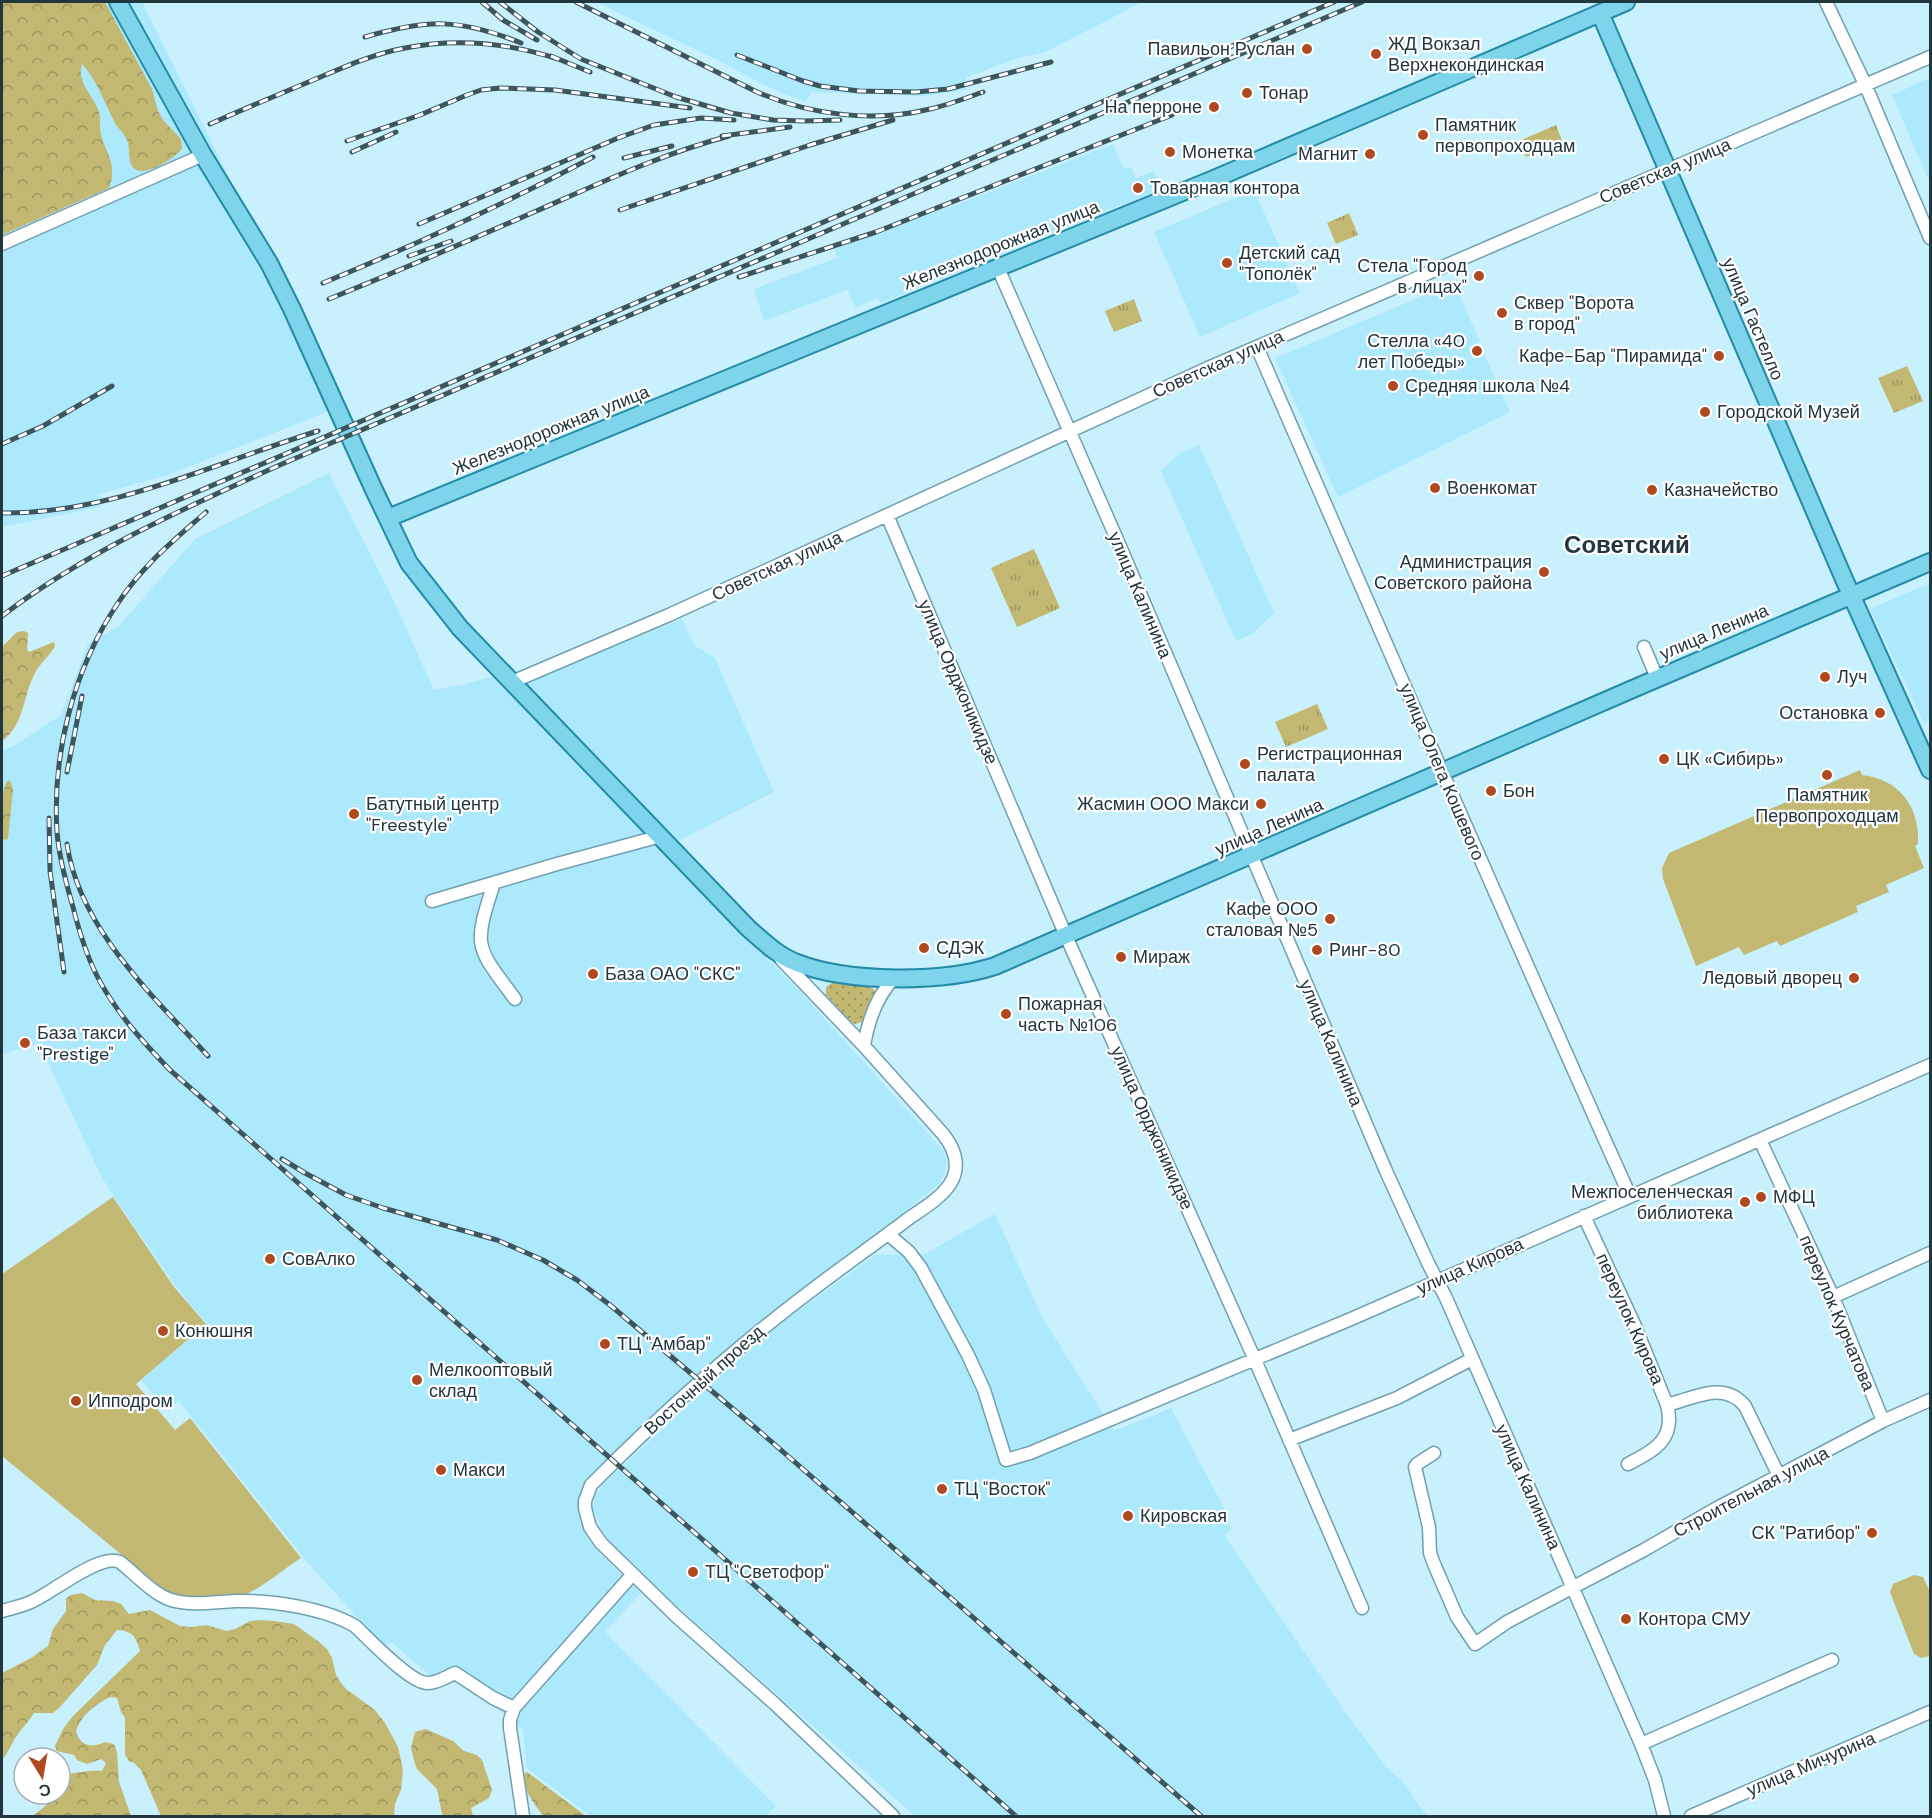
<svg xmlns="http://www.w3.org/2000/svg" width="1932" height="1818" font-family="'DM Sans',sans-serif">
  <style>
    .built { fill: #ade9fd }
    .grass { fill: url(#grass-dots) }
    .forest { fill: url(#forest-crowns) }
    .park { fill: url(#park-tufts) }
    .pitch { fill: #c3b872 }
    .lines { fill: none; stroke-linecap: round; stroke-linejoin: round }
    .minor-casing { stroke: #70a0b0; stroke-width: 15 }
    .major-casing { stroke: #258aa5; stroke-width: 20 }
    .minor { stroke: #fff; stroke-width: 12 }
    .major { stroke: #7dd4eb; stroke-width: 16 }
    .rail-casing { stroke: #3d555d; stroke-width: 5 }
    .rail { stroke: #fff; stroke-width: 3; stroke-dasharray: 9; stroke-linecap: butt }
    .poi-dot { fill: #af4920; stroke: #fff; stroke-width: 2 }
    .labels { text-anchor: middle; stroke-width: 4.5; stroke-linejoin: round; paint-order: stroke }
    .poi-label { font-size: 18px; fill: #22363d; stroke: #fff; text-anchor: start }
    .street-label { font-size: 18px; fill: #22363d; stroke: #fff }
    .district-label { font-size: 24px; font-weight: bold; fill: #22363d; stroke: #fff }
  </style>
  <defs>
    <pattern id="grass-dots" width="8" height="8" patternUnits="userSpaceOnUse" patternTransform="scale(1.5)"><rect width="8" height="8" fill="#c3b872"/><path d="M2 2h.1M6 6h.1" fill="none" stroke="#9e965f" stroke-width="1.8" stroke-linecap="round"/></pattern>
    <pattern id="forest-crowns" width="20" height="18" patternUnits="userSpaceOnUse" patternTransform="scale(1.5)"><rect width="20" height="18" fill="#c3b872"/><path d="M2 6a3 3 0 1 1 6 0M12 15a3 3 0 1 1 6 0" fill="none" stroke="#9e965f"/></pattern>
    <pattern id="park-tufts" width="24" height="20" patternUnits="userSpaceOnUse" patternTransform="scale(1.5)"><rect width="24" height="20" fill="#c3b872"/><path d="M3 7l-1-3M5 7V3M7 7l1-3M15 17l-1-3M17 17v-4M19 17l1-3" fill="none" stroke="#9e965f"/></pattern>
  </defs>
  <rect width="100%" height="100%" fill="#c8f0fd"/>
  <!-- built -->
  <path class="built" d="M 2,2 L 142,2 L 226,171 L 212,181 L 278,295 L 329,411 L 171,474 L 99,494 L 101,507 L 2,527 Z
    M 598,2 L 1140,2 L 1135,6 L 1045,52 L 1011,60 L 966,78 L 967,90 L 924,96 L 812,92 L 805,102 L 766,86 L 718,60 L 608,8 Z
    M 1930,78 L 1930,184 L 1892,95 Z
    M 1113,144 L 1124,169 L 1131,167 L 1136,178 L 1154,171 L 1162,189 L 1123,205 L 1122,204 L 991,259 L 992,262 L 985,265 L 983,262 L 880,303 L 877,298 L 856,308 L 847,290 L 764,321 L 754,289 L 837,258 L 834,249 L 974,198 Z
    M 1254,190 L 1300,293 L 1200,337 L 1154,232 Z
    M 1454,283 L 1480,342 L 1469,347 L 1474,359 L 1485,355 L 1510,412 L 1338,497 L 1275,358 Z
    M 1199,445 L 1274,613 L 1252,634 L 1236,641 L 1161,471 L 1180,453 Z
    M 329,473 L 392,597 L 434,690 L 462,685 L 495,676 L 804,996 L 943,1150 L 947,1158 L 945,1174 L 939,1184 L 877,1234 L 770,1313 L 705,1367 L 593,1473 L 579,1497 L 578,1512 L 582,1527 L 589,1540 L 598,1552 L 641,1593 L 605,1632 L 776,1806 L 766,1816 L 591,1816 L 527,1768 L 523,1730 L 503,1713 L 447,1674 L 432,1677 L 391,1642 L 384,1647 L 308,1563 L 179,1401 L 167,1409 L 141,1380 L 207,1324 L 177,1288 L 113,1195 L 101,1176 L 39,1044 L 2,1054 L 2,750 L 12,747 L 61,715 L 88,644 L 119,626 L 195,539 Z
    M 1930,583 L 1930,720 L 1924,723 L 1870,609 Z
    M 682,619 L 695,646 L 715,658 L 774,792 L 676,842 L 521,685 Z
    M 995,1214 L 1043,1319 L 1114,1431 L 1171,1408 L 1224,1508 L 1231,1530 L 1224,1535 L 1346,1713 L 1386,1767 L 1403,1782 L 1427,1816 L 915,1816 L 661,1592 L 618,1551 L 602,1531 L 593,1507 L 595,1496 L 604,1483 L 711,1384 L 779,1325 L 875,1255 L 925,1254 Z"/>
  <!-- grass -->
  <path class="grass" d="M 835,981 C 848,982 872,980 876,994 L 862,1022 L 855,1024 L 851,1022 L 826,995 L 826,987 Z"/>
  <!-- forest -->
  <path class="forest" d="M 2,2 L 105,2 L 152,89 L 158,111 L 163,120 L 181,139 L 182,149 C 175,158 148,175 137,170 C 126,165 131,149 127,140 C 125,135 120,130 116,125 C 105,105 98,81 82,64 C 77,82 90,92 97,107 C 103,120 98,123 101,134 C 106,155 118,164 109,188 L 2,235 Z
    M 24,631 L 28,633 L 27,649 L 29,652 L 54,642 L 55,646 C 50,656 40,663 35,673 C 23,695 24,726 2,741 L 2,647 L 17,632 Z
    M 8,780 L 11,782 L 13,790 L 8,839 L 5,840 L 2,838 C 1,823 0,790 8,780 Z
    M 82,1593 L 95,1600 L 113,1601 L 121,1604 L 129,1614 L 150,1610 L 180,1626 L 191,1627 L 207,1625 L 226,1631 L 235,1629 L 250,1621 L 260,1620 L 274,1621 L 294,1624 L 318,1641 L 327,1649 L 332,1658 L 336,1675 L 341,1683 L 346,1689 L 375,1710 L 385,1723 L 398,1747 L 403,1770 L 401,1790 L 395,1804 L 394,1816 L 161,1816 L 141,1770 L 134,1763 L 129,1761 L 125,1755 L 125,1718 L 121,1712 L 117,1698 L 110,1697 C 95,1705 81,1715 76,1731 C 80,1747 92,1748 105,1742 L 114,1744 L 117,1752 L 119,1782 L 131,1816 L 33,1816 L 62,1792 L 64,1782 L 70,1774 C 76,1772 96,1770 102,1771 L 106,1763 L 101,1759 L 87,1764 L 77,1760 L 74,1755 L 57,1751 L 55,1746 L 63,1729 L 73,1716 L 140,1651 C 136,1636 132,1631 117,1630 L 105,1645 L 97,1665 L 60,1707 L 53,1713 L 34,1713 C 29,1721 24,1726 18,1734 C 12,1742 9,1752 2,1760 L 2,1673 L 31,1658 L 48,1646 L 53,1629 L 66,1611 L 66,1599 L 70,1595 Z
    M 426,1729 L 453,1741 L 464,1751 L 477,1755 L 482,1760 L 492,1790 L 489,1798 L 471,1808 L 473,1816 L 445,1816 L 442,1814 L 437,1789 L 417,1769 L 415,1764 L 411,1748 L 415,1732 Z
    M 527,1772 L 586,1816 L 543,1816 C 535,1804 522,1790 524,1774 Z"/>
  <!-- park -->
  <path class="park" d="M 1556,125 L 1562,141 L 1526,157 L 1519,141 Z
    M 1349,213 L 1358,235 L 1336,244 L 1327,223 Z
    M 1134,299 L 1142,321 L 1114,332 L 1105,311 Z
    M 1907,366 L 1923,401 L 1894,413 L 1878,378 Z
    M 1034,549 L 1060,608 L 1017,627 L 991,568 Z
    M 1317,704 L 1328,729 L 1286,747 L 1275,722 Z"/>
  <!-- pitch -->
  <path class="pitch" d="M 1860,770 L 1862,775 C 1900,779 1920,808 1918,844 L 1915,846 L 1924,868 L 1886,885 L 1889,892 L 1856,906 L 1858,912 L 1780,946 L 1777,941 L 1744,955 L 1739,947 L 1696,966 L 1663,879 L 1662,868 L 1669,853 Z
    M 113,1197 L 174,1287 L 206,1324 L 136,1384 L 175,1430 L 190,1418 L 301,1558 C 285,1568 264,1586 247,1594 C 227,1603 190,1601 169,1594 L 2,1456 L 2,1274 Z
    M 1914,1575 L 1923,1577 L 1930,1592 L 1930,1656 L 1921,1658 L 1914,1654 L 1890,1592 L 1893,1584 Z"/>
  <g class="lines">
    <defs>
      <path id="minor" d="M 1826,2 L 1865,84 L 1930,238
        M 2,244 L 203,155
        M 998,268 L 1119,544 L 1386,1171 L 1428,1263 L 1446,1298 L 1641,1744 L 1655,1780 L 1664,1816
        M 1257,347 C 1380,630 1503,914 1630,1196
        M 887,515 L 1066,936 L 1255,1360 L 1362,1608
        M 1644,647 L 1657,678
        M 512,682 L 669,615 L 1208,368 L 1930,57
        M 494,883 C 473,948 475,945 515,999
        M 432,901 L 557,864 L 661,836
        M 781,959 L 864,1046 L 943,1134 C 955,1149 961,1167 950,1184 C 940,1199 922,1209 908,1219 C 879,1241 849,1262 820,1284 C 742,1342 669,1407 600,1476 L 591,1485 L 585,1501 L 585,1508 L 590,1527 L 601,1543 L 676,1616 L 775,1704 L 893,1816
        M 864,1046 C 868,1021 877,996 894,978
        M 1760,1140 L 1833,1297 L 1883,1421
        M 1584,1216 L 1635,1326 L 1667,1405 C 1694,1398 1724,1380 1745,1406 L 1779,1476
        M 888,1234 L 909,1252 L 921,1268 L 968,1355 L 984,1390 L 1006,1460 L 1030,1453 L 1351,1319 L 1930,1065
        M 1833,1297 L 1930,1253
        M 1289,1440 L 1397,1398 L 1472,1359
        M 1434,1453 L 1417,1464 L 1415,1467 L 1429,1527 L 1430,1553 L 1434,1564 L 1457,1617 L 1475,1644 L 1507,1622 L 1644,1550 L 1717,1508 L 1883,1421 L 1930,1400
        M 1628,1464 C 1655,1450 1676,1439 1667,1405
        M 2,1611 C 12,1608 23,1606 33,1601 C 53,1592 100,1553 120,1562 C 134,1573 154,1595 171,1600 C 192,1606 214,1602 235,1601 C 271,1600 324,1608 355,1626 C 369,1639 411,1684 428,1683 C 438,1683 446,1677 455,1673 L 493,1698 L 514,1708
        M 1641,1744 L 1832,1660
        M 523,1816 L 510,1728 L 510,1720 L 514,1708 L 632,1575
        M 1691,1816 L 1930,1712"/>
      <path id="major" d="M 118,2 L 203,155 L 269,263 L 292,309 L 374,490 L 409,563 L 460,628 L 748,928 C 764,942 778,956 797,963 C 848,983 943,983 995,966 L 1635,688 L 1930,562
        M 1600,13 L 1844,579 L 1930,770
        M 388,518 L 1214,179 L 1626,2"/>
    </defs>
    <!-- minor casing -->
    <use href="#minor" class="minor-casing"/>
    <!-- major casing -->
    <use href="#major" class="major-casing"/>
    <!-- minor -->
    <use href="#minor" class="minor"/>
    <!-- major -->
    <use href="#major" class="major"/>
    <defs>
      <path id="rail" d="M 482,2 L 503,20 L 537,40
        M 500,2 L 538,32 L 581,59 L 676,97 L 731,113 L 773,120 L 805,121 L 840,120
        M 576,2 L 757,92 C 810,115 873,123 930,109 C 948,105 966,98 983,92
        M 365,37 C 428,19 459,18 521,43
        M 737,55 L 803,81 L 820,86 L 859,91 L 916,92 L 948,89 L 1051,62
        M 551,56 L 590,72
        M 210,124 C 244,109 277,95 311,81 C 342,68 372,54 405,48 C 457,38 509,43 558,59
        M 722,136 L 790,127
        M 347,141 L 420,115 L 467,95 L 481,90 L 500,88 L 555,90 L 690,108
        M 352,152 L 396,132
        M 624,158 L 672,146
        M 620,210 L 810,145 L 893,120
        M 419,224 L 618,138 L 654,125 L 701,118 L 734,120
        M 409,256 L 451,241
        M 739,277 L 876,232 L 1172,115
        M 323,283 C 415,245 505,204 593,157
        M 329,299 C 398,271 466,242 534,212 C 598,184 661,154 729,136
        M 2,444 L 43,426 L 112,386
        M 206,512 C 172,542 143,565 118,603 C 74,668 52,753 57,832 C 59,857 66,883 73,907 C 79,931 86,954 97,976 C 115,1011 142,1041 169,1069 L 1016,1816
        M 2,513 C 113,514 214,463 318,431
        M 2,576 L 1334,2
        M 2,616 C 87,551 185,508 282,464 L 1362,2
        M 67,772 L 82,696
        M 49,818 L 50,871 L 64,972
        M 67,844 C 79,928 153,996 208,1056
        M 282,1159 L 305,1173 L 346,1195 L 383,1208 L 497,1240 L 543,1260 L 577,1280 L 610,1305 L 758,1430 L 1201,1816"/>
    </defs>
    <!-- rail casing -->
    <use href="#rail" class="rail-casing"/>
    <!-- rail -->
    <use href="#rail" class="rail"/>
  </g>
  <!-- markers -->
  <g class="poi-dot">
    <circle cx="1307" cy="49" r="6"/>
    <circle cx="1376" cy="54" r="6"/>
    <circle cx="1247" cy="93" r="6"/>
    <circle cx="1214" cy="107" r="6"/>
    <circle cx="1423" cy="135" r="6"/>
    <circle cx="1170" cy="152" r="6"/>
    <circle cx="1370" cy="154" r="6"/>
    <circle cx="1138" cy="188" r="6"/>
    <circle cx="1227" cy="263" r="6"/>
    <circle cx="1479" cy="276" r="6"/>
    <circle cx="1502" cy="313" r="6"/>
    <circle cx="1477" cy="351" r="6"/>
    <circle cx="1719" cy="356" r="6"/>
    <circle cx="1393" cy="386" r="6"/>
    <circle cx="1705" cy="412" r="6"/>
    <circle cx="1435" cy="488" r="6"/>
    <circle cx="1652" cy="490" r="6"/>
    <circle cx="1544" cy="572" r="6"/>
    <circle cx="1825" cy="677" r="6"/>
    <circle cx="1880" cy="713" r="6"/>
    <circle cx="1664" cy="759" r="6"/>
    <circle cx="1245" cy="764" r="6"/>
    <circle cx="1827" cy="775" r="6"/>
    <circle cx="1491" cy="791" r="6"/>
    <circle cx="1261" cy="804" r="6"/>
    <circle cx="354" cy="814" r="6"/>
    <circle cx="1330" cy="919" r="6"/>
    <circle cx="924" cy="948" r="6"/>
    <circle cx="1317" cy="950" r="6"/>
    <circle cx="1121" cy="957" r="6"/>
    <circle cx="593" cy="974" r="6"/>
    <circle cx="1854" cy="978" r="6"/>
    <circle cx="1006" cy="1014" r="6"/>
    <circle cx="25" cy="1043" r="6"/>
    <circle cx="1761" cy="1197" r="6"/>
    <circle cx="1745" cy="1202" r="6"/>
    <circle cx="270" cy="1259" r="6"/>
    <circle cx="163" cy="1331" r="6"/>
    <circle cx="605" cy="1344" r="6"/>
    <circle cx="417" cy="1380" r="6"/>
    <circle cx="76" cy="1401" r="6"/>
    <circle cx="441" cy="1470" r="6"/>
    <circle cx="942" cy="1489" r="6"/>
    <circle cx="1128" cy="1516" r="6"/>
    <circle cx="1872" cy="1533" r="6"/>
    <circle cx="693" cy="1572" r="6"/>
    <circle cx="1626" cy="1619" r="6"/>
  </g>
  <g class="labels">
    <!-- poi labels -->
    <g class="poi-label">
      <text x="1388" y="50">ЖД Вокзал<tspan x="1388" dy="21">Верхнекондинская</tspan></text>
      <text x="1295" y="55" text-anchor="end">Павильон Руслан</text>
      <text x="1259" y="99">Тонар</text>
      <text x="1202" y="113" text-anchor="end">На перроне</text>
      <text x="1435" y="131">Памятник<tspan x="1435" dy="21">первопроходцам</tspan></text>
      <text x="1182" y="158">Монетка</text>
      <text x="1358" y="160" text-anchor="end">Магнит</text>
      <text x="1150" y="194">Товарная контора</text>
      <text x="1239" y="259">Детский сад<tspan x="1239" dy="21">"Тополёк"</tspan></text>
      <text x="1467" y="272" text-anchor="end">Стела "Город<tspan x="1467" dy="21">в лицах"</tspan></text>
      <text x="1514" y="309">Сквер "Ворота<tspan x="1514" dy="21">в город"</tspan></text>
      <text x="1465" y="347" text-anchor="end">Стелла «40<tspan x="1465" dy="21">лет Победы»</tspan></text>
      <text x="1707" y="362" text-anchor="end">Кафе-Бар "Пирамида"</text>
      <text x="1405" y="392">Средняя школа №4</text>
      <text x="1717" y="418">Городской Музей</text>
      <text x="1447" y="494">Военкомат</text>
      <text x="1664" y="496">Казначейство</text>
      <text x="1532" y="568" text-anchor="end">Администрация<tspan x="1532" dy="21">Советского района</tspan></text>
      <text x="1837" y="683">Луч</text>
      <text x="1868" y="719" text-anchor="end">Остановка</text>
      <text x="1257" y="760">Регистрационная<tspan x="1257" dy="21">палата</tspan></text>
      <text x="1676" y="765">ЦК «Сибирь»</text>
      <text x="1503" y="797">Бон</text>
      <text x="1827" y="801" text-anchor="middle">Памятник<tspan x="1827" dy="21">Первопроходцам</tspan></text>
      <text x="366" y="810">Батутный центр<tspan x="366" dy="21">"Freestyle"</tspan></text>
      <text x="1249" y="810" text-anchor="end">Жасмин ООО Макси</text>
      <text x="1318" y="915" text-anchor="end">Кафе ООО<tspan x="1318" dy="21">сталовая №5</tspan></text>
      <text x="936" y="954">СДЭК</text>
      <text x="1329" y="956">Ринг-80</text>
      <text x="1133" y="963">Мираж</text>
      <text x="605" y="980">База ОАО "СКС"</text>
      <text x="1842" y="984" text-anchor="end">Ледовый дворец</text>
      <text x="1018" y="1010">Пожарная<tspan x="1018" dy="21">часть №106</tspan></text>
      <text x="37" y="1039">База такси<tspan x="37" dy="21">"Prestige"</tspan></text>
      <text x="1733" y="1198" text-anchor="end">Межпоселенческая<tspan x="1733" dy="21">библиотека</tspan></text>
      <text x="1773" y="1203">МФЦ</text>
      <text x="282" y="1265">СовАлко</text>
      <text x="175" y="1337">Конюшня</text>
      <text x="617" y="1350">ТЦ "Амбар"</text>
      <text x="429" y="1376">Мелкооптовый<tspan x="429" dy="21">склад</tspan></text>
      <text x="88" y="1407">Ипподром</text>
      <text x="453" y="1476">Макси</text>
      <text x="954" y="1495">ТЦ "Восток"</text>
      <text x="1140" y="1522">Кировская</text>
      <text x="1860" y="1539" text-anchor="end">СК "Ратибор"</text>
      <text x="705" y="1578">ТЦ "Светофор"</text>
      <text x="1638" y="1625">Контора СМУ</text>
    </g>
    <!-- street labels -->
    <g class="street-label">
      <text transform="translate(1665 171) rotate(-23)" y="6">Советская улица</text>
      <text transform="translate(1001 245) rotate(-22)" y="6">Железнодорожная улица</text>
      <text transform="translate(1753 319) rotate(67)" y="6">улица Гастелло</text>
      <text transform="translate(1218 364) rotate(-24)" y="6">Советская улица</text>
      <text transform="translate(551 430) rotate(-22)" y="6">Железнодорожная улица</text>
      <text transform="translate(777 566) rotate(-25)" y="6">Советская улица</text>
      <text transform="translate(1140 595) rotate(67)" y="6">улица Калинина</text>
      <text transform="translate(1714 632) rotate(-23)" y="6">улица Ленина</text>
      <text transform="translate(958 682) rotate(67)" y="6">улица Орджоникидзе</text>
      <text transform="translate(1442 772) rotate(67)" y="6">улица Олега Кошевого</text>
      <text transform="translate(1269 827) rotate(-24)" y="6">улица Ленина</text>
      <text transform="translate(1331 1043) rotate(67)" y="6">улица Калинина</text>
      <text transform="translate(1152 1128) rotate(66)" y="6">улица Орджоникидзе</text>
      <text transform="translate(1470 1266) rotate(-24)" y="6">улица Кирова</text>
      <text transform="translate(1837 1313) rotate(67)" y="6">переулок Курчатова</text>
      <text transform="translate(1630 1319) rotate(66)" y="6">переулок Кирова</text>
      <text transform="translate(704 1380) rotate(-42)" y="6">Восточный проезд</text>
      <text transform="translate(1528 1487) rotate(66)" y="6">улица Калинина</text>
      <text transform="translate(1751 1492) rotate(-28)" y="6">Строительная улица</text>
      <text transform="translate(1811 1764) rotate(-23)" y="6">улица Мичурина</text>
    </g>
    <!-- district labels -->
    <g class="district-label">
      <text x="1627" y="553">Советский</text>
    </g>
  </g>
  <!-- border -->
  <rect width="1932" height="1818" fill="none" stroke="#22363d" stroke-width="6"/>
  <!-- north arrow -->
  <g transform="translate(42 1776) rotate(169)"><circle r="28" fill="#ffffff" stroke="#a7afb1" stroke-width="1.5"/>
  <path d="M0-4.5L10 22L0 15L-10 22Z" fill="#af4920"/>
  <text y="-9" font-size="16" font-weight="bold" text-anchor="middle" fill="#22363d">С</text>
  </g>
</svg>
